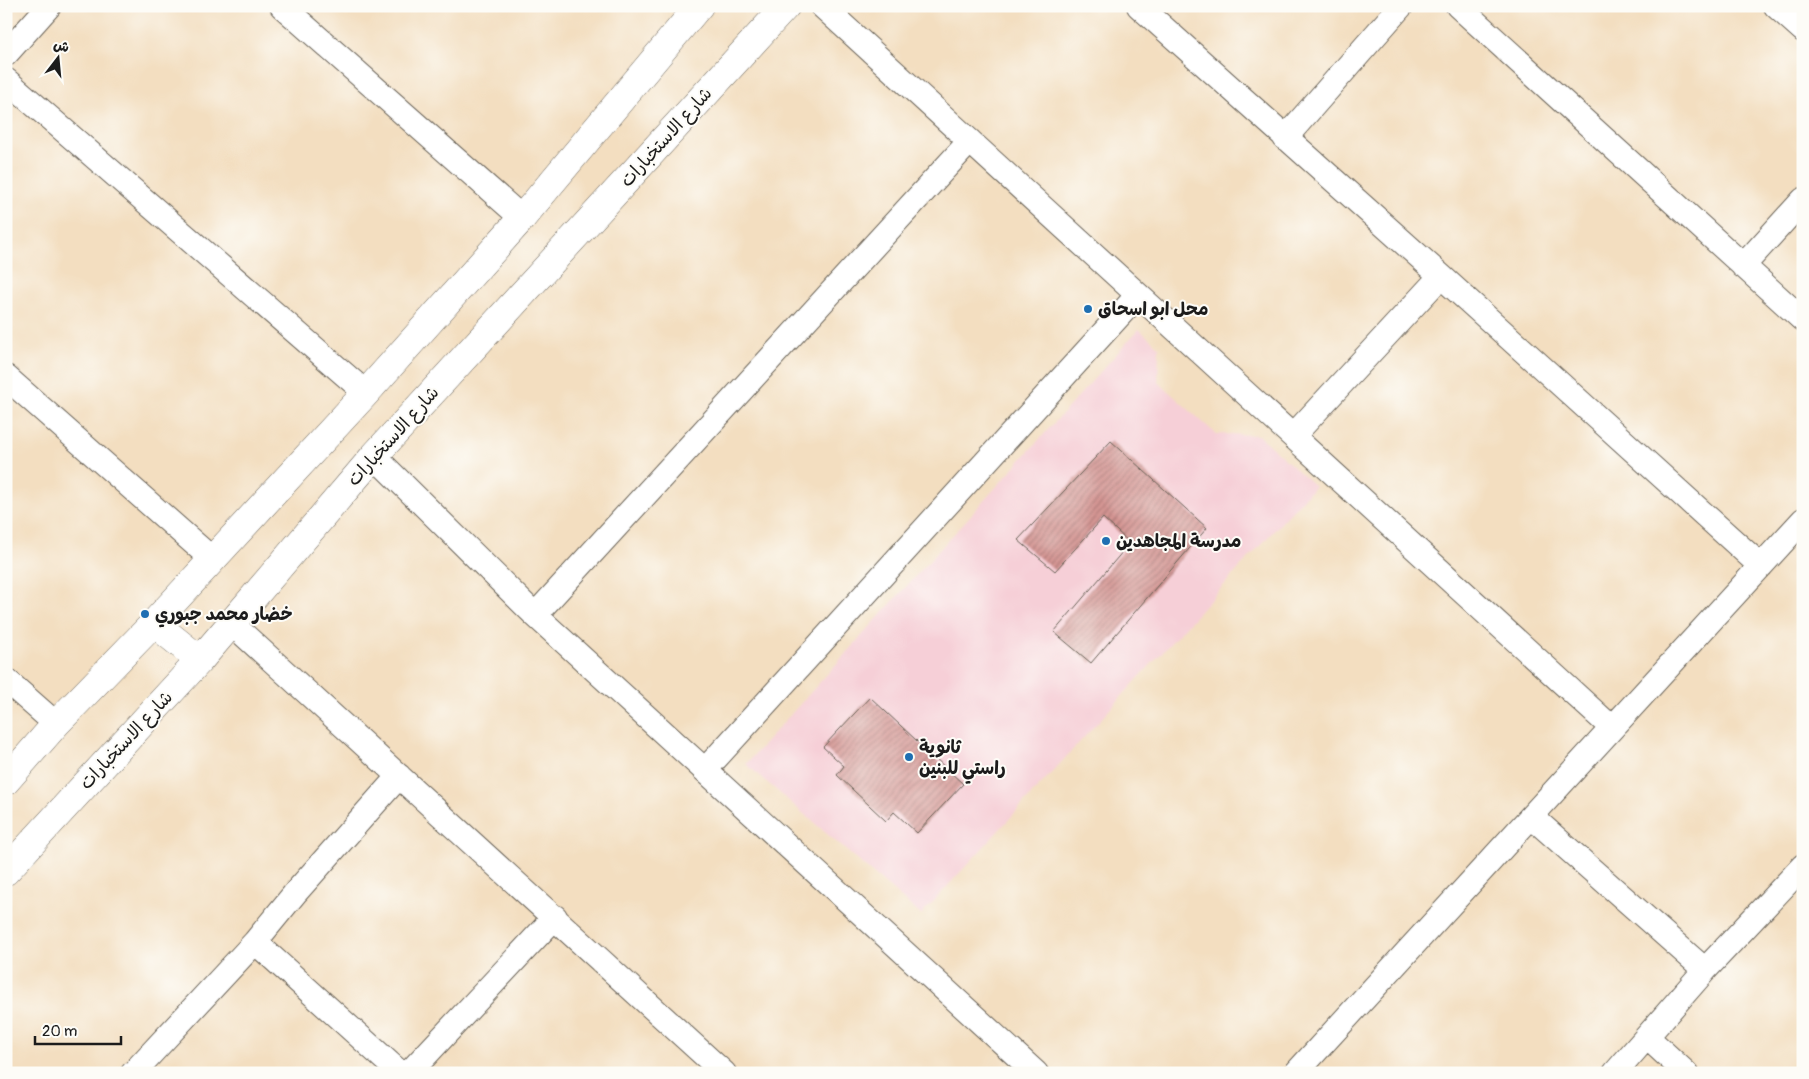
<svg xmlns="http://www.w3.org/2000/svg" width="1809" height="1079" font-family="Pangolin,'Playpen Sans Arabic',sans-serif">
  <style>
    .built { fill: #f6cfd7 }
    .building { fill: url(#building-hatch) }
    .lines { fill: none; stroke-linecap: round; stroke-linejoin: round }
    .street-casing { stroke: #676055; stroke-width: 26 }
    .secondary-casing { stroke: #676055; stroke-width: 29 }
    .street { stroke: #fff; stroke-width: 24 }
    .secondary { stroke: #fff; stroke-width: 28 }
    .poi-dot { fill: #1f6fb2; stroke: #fdfcf7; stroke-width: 2 }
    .labels { text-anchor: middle; stroke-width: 4; stroke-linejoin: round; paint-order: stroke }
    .street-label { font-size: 18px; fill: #1c1c1c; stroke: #fdfcf7 }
    .poi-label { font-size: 18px; font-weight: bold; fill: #1c1c1c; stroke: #fdfcf7; text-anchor: start }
  </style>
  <defs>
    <pattern id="building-hatch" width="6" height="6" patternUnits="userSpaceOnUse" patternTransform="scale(1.25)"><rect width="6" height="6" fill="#d49593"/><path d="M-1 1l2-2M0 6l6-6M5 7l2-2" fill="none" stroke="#ab7977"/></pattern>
  </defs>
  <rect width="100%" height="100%" fill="#fdfcf7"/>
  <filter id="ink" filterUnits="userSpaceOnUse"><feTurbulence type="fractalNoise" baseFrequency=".02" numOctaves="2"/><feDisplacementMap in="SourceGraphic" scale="10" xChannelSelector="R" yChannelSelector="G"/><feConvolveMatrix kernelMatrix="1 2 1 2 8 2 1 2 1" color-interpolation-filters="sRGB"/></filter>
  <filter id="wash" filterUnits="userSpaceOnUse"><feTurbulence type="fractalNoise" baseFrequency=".0096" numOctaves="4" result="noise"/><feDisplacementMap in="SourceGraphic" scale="20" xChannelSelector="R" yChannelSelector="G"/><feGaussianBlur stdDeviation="1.12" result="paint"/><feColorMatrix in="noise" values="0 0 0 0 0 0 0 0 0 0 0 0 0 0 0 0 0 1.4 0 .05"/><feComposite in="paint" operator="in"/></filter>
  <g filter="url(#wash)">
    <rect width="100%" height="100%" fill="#f3dec0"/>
    <!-- built -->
    <path class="built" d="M 1139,329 L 1159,347 L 1158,382 L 1216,434 L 1258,435 L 1315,486 L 921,915 L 746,764 Z"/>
    <g id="blocks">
      <!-- building -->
      <path class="building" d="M 1111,441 L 1207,528 L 1091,663 L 1054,632 L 1130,543 L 1103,518 L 1055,571 L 1018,540 Z
        M 870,697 L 963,784 L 917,833 L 894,812 L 886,821 L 837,775 L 844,766 L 823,747 Z"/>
    </g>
  </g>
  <g filter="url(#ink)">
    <use href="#blocks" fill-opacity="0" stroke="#676055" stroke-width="1"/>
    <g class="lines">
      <defs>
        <path id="street" d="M 282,6 L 522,218
          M 822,6 L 1612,728
          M 1139,6 L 1441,276 L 1761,566
          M 1458,6 L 1803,320
          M 1776,6 L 1803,30
          M 6,54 L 49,6
          M 6,80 L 366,393
          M 1285,138 L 1401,6
          M 1743,266 L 1803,200
          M 6,377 L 212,559
          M 1293,436 L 1441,276
          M 374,456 L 535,615 L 1036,1073
          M 535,615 L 970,141
          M 231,623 L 724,1073
          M 6,680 L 56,724
          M 705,770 L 1138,295
          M 1532,817 L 1705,970
          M 255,942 L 400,1073
          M 1647,1037 L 1686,1073
          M 133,1073 L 255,942 L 296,892 L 399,776
          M 409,1073 L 555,917
          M 1296,1073 C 1466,889 1634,704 1803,520
          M 1615,1073 L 1705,970 L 1803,866"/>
        <path id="secondary" d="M 154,623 L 200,660
          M 6,781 L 56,724 L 154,623 L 366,393 L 522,218 L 699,6
          M 6,871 L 200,660 L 374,456 L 786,6"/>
      </defs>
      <!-- street casing -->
      <use href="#street" class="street-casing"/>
      <!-- secondary casing -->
      <use href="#secondary" class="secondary-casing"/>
      <!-- street -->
      <use href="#street" class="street"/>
      <!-- secondary -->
      <use href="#secondary" class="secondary"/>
    </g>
  </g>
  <!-- markers -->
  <g class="poi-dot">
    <circle cx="1088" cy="309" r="5"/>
    <circle cx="1106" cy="541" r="5"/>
    <circle cx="145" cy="614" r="5"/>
    <circle cx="909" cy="757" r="5"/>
  </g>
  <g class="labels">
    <!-- street labels -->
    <g class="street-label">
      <text transform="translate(666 137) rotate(-48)" y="6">شارع الاستخبارات</text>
      <text transform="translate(393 436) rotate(-48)" y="6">شارع الاستخبارات</text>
      <text transform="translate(126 740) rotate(-47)" y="6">شارع الاستخبارات</text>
    </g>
    <!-- poi labels -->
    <g class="poi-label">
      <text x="1098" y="315">محل ابو اسحاق</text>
      <text x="1116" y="547">مدرسة المجاهدين</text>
      <text x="155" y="620">خضار محمد جبوري</text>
      <text x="919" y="753">ثانوية<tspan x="919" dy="21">راستي للبنين</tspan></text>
    </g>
  </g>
  <!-- margin -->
  <rect width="1809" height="1079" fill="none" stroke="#fdfcf7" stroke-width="25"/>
  <!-- north arrow -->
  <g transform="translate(58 58) rotate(16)" stroke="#fdfcf7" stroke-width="4" paint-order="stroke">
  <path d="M0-4L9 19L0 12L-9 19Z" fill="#1c1c1c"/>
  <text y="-8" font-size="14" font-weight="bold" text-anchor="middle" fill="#1c1c1c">ش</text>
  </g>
  <!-- scale -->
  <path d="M35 1036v8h86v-8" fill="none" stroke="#1c1c1c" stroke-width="2.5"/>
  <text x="42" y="1036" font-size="15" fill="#1c1c1c" stroke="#fdfcf7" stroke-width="4" paint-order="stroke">20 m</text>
</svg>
